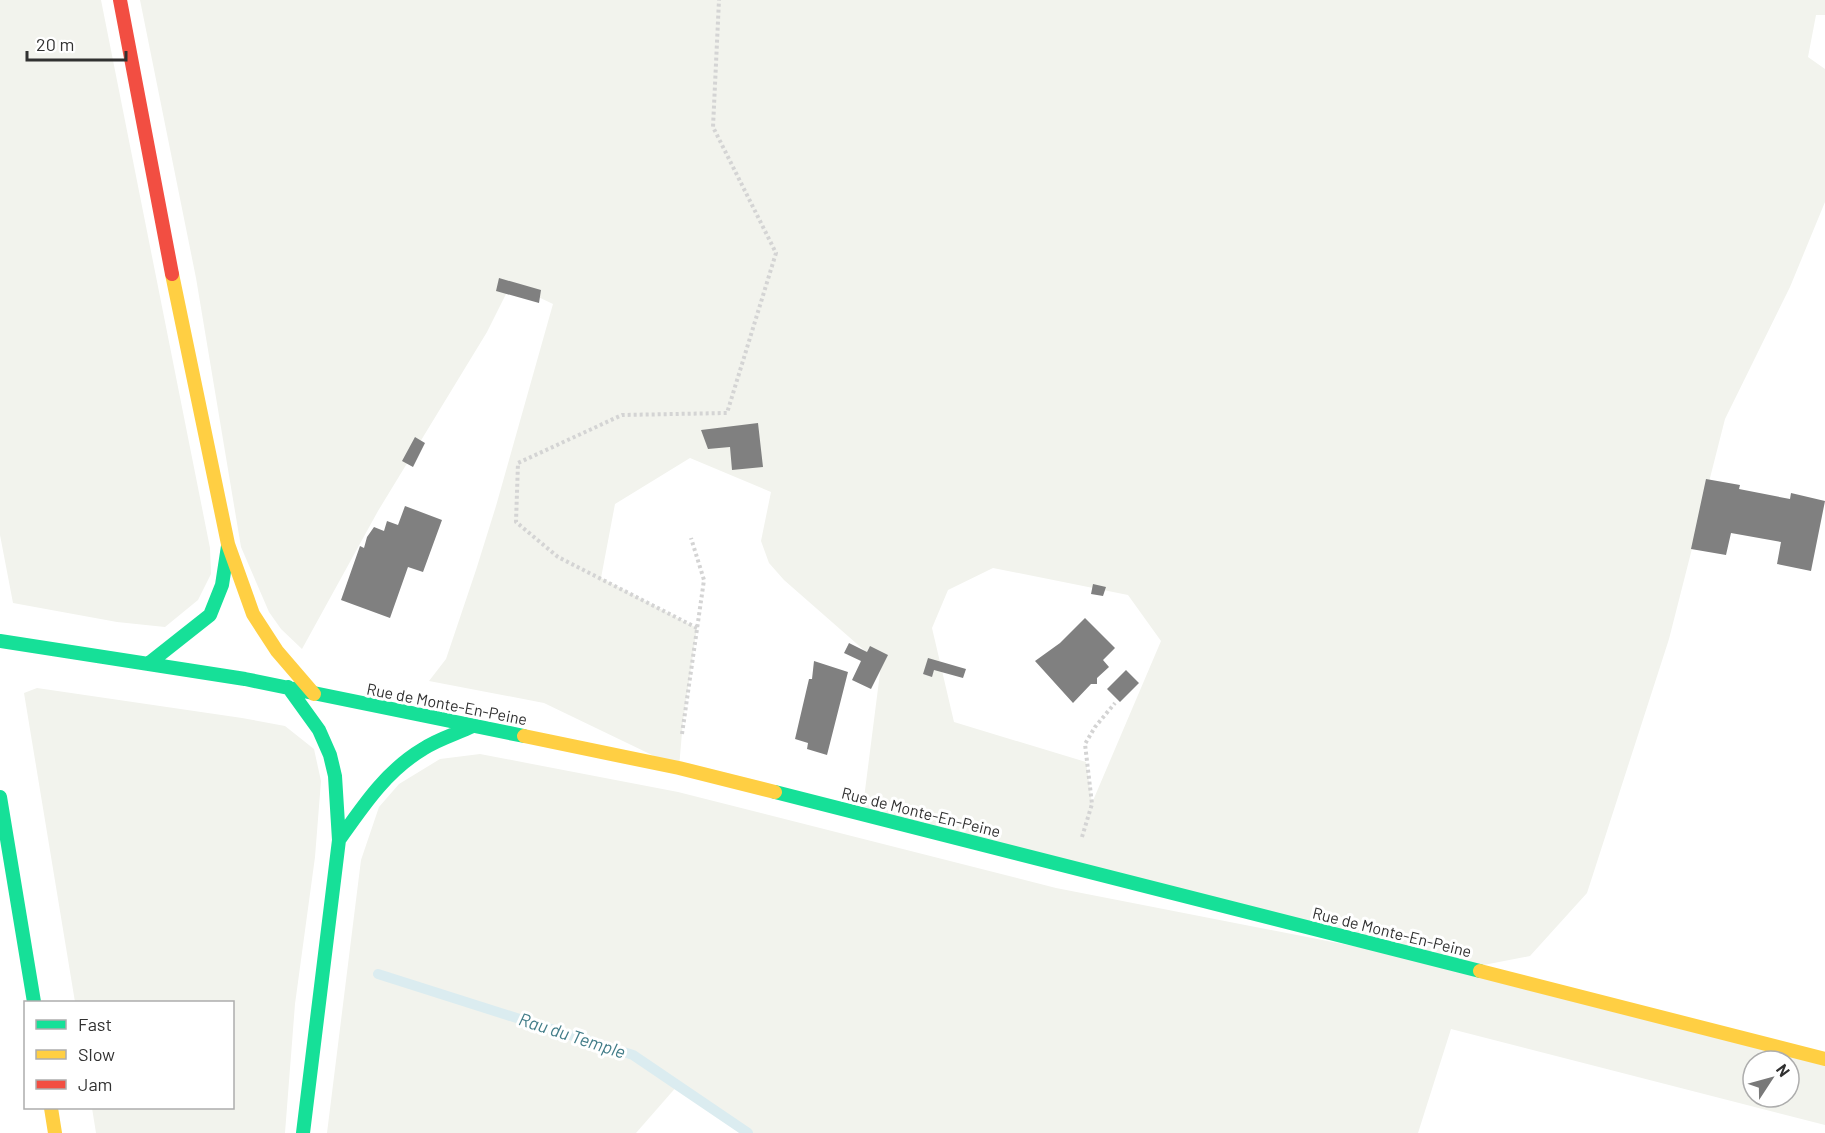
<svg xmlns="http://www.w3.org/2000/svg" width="1825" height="1133" font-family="Barlow,sans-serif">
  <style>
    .green { fill: #f2f3ed; fill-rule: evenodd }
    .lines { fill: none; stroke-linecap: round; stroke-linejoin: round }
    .stream { stroke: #dbecf0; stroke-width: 10 }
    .building { fill: #808080 }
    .path { stroke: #d4d4d4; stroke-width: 4; stroke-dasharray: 3 3; stroke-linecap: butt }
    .fast { stroke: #16e098; stroke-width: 14 }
    .slow { stroke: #ffcf43; stroke-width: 14 }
    .jam { stroke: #f24e42; stroke-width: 14 }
    .labels { text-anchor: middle; stroke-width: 6; stroke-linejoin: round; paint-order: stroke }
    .street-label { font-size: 16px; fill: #313131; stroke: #fff }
    .water-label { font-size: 18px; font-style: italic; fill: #417c88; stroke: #fff }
  </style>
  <rect width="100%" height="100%" fill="#fff"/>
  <!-- green -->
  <path class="green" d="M 0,0 L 101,0 L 210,548 L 211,574 L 198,600 L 165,627 L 117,622 L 13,603 L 0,535 Z
    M 140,0 L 1825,0 L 1825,15 L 1816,15 L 1808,57 L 1825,69 L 1825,202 L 1790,287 L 1725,419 L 1669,639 L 1587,893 L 1530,956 L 1468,968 L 1825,1059 L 1825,1125 L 1451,1029 L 1418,1133 L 748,1133 L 678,1085 L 636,1133 L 327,1133 L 361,860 L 379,807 L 399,784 L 440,759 L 480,754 L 678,792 L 1056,888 L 1450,965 L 862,814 L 881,665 L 784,580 L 769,563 L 761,541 L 771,492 L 690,458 L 615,504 L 601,578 L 697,628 L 683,721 L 679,768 L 544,703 L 429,681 L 446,659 L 476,570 L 496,506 L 553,304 L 511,284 L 487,332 L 378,511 L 302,649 L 281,629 L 269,612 L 241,547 L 196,278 ZM 993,568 L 1128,595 L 1161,641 L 1092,803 L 1086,762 L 954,722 L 932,628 L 948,590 ZM 1753,1061 L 1789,1061 L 1789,1097 L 1753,1097 Z
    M 37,688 L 242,718 L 285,726 L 314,749 L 321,781 L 315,857 L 295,1004 L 285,1133 L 96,1133 L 92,1108 L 232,1108 L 232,1002 L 75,1002 L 24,693 Z"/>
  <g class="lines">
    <!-- stream -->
    <path class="stream" d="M 378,974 L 633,1055 L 748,1133"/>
  </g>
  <!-- building -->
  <path class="building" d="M 499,278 L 541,290 L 539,303 L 496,291 Z
    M 758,423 L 763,467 L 732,470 L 730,447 L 708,449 L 701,430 Z
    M 415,437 L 425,443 L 413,467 L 402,461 Z
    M 1706,479 L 1740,485 L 1739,489 L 1790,499 L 1791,493 L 1825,501 L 1811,571 L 1777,564 L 1781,542 L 1731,533 L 1726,555 L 1691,549 Z
    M 405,506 L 442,520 L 423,572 L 408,567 L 390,618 L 341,600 L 360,546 L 364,548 L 367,537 L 374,527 L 384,531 L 387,521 L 398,525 Z
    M 1093,584 L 1106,587 L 1103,596 L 1091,594 Z
    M 1085,618 L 1115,648 L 1103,660 L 1109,667 L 1097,678 L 1097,684 L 1091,684 L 1073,703 L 1035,661 L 1060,643 Z
    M 849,643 L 867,652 L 870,646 L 888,655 L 871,689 L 852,680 L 861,661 L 844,653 Z
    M 928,658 L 966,669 L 963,678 L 934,670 L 932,677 L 923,674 Z
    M 814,661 L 848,672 L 827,755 L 807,749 L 808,743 L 795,739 L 809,679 L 812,679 Z
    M 1126,670 L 1139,683 L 1120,702 L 1107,689 Z"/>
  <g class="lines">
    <!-- path -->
    <path class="path" d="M 697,628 L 558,557 L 516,522 L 518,463 L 622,415 L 727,413 L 776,253 L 713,127 L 719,0
      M 682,734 L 704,580 L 691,538
      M 1082,837 L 1092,804 L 1085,744 L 1095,727 L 1115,703"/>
    <!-- fast -->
    <path class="fast" d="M 0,641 L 245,679 L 524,736
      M 148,664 L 210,615 L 222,585 L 228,546
      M 288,687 L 319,730 L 330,755 L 335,776 L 339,840 L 303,1133
      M 775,792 L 1480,971
      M 0,797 L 34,1002
      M 339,840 C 363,806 386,771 423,749 C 438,739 456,734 473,726"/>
    <!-- slow -->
    <path class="slow" d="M 172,274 L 228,544 L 253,614 L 277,651 L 314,694
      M 524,736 L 679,768 L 775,792
      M 1480,971 L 1825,1059
      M 51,1108 L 55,1133"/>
    <!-- jam -->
    <path class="jam" d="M 120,0 L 172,274"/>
  </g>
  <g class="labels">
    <!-- street labels -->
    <g class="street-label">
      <text transform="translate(447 704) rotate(11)" y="6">Rue de Monte-En-Peine</text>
      <text transform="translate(921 812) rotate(14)" y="6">Rue de Monte-En-Peine</text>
      <text transform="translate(1392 932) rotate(14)" y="6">Rue de Monte-En-Peine</text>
    </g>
    <!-- water labels -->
    <g class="water-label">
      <text transform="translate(572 1036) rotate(18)" y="6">Rau du Temple</text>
    </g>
  </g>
  <!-- legend -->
  <rect x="24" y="1001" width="210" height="108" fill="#ffffff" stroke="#adadad" stroke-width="1.5"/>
  <rect x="36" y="1020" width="30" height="9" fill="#16e098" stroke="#adadad" stroke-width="1.5"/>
  <text x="78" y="1031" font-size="18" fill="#313131">Fast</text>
  <rect x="36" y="1050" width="30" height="9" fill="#ffcf43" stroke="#adadad" stroke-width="1.5"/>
  <text x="78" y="1061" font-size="18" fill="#313131">Slow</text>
  <rect x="36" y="1080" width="30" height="9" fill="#f24e42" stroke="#adadad" stroke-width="1.5"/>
  <text x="78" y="1091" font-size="18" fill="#313131">Jam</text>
  <!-- north arrow -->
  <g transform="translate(1771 1079) rotate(54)"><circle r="28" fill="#ffffff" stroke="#adadad" stroke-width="1.5"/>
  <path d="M0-4.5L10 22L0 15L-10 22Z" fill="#797979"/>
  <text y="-9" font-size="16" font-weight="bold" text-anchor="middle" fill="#313131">N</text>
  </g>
  <!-- scale -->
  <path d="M27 51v9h99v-9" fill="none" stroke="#313131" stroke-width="3"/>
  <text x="36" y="51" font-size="18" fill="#313131" stroke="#ffffff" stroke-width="4.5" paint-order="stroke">20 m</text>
</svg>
